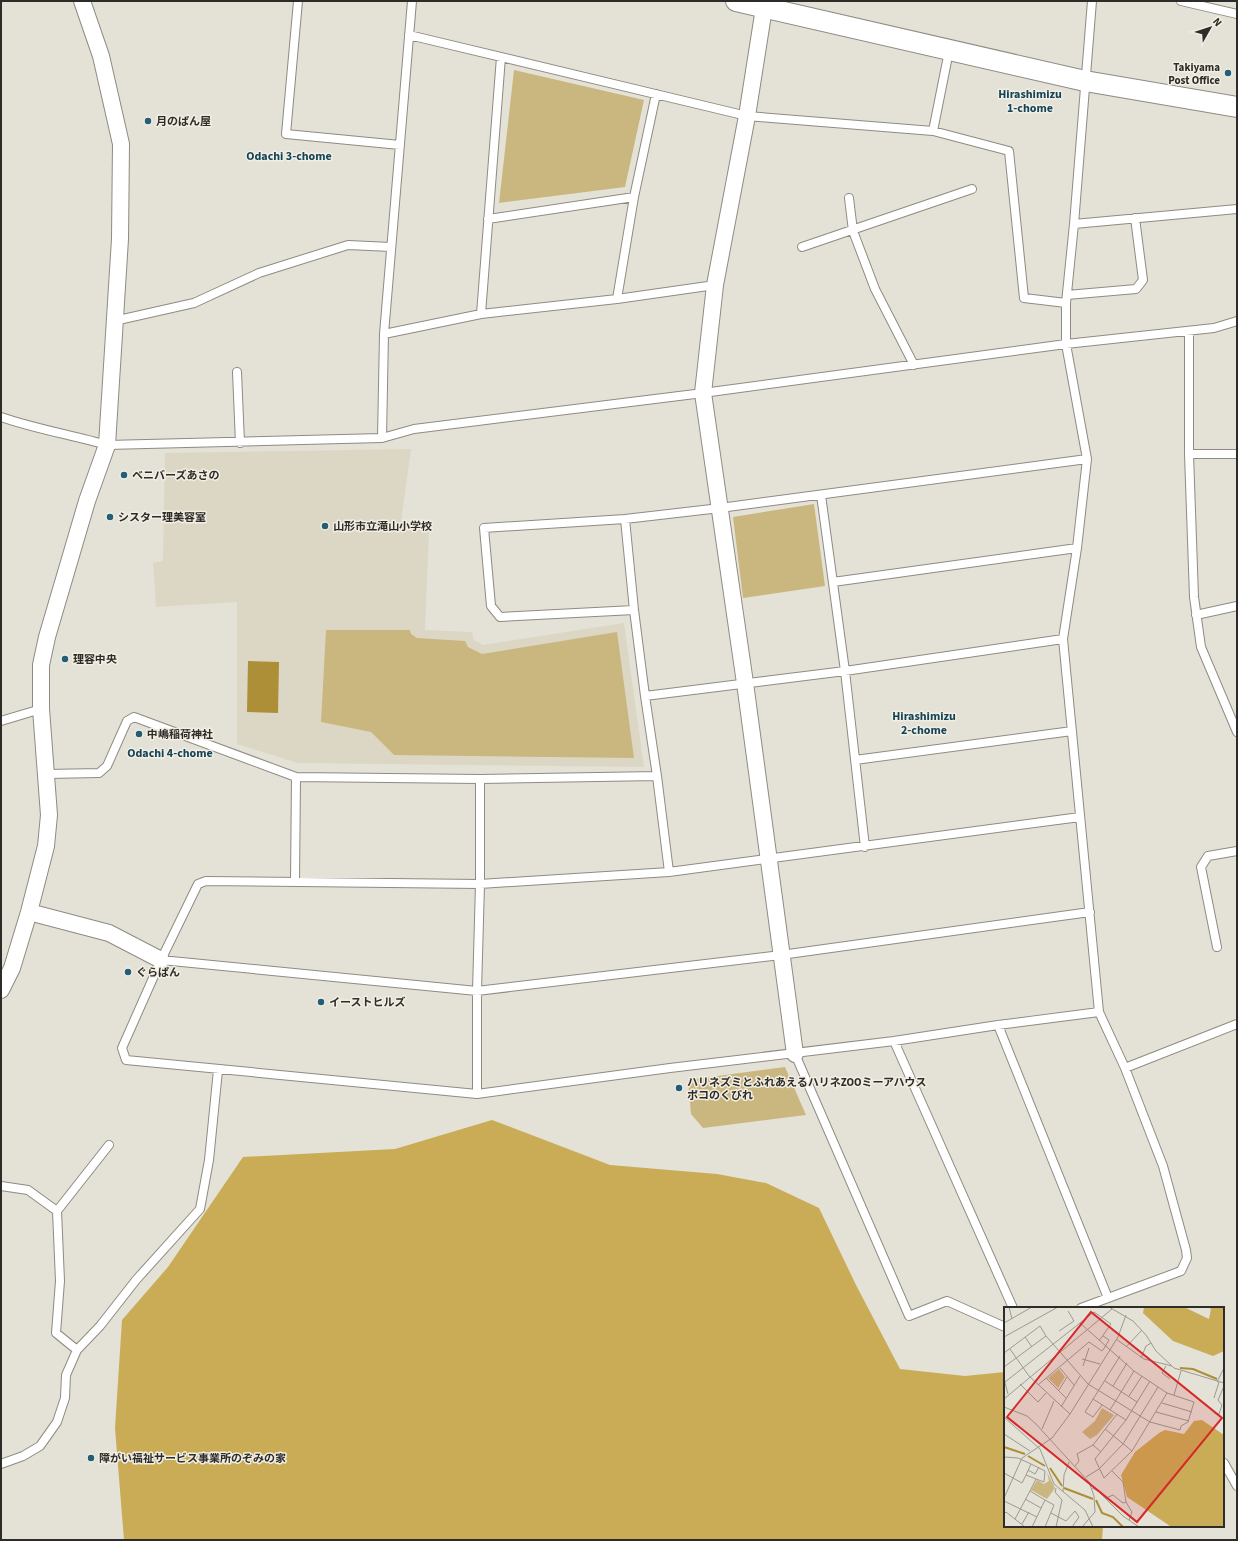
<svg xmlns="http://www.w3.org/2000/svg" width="1238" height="1541" font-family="'Source Sans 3','Noto Sans JP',sans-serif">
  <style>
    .built { fill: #dcd7c5 }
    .green { fill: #cab77f }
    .forest { fill: #c9ac55 }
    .water { fill: #ac8f37 }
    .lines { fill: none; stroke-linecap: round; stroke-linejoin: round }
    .service-casing { stroke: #8f8b82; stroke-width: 10 }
    .minor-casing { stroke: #8f8b82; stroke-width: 18 }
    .tertiary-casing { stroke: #8f8b82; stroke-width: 22 }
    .service { stroke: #fff; stroke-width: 8 }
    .minor { stroke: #fff; stroke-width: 16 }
    .tertiary { stroke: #fff; stroke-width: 20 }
    .poi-dot { fill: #225e76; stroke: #f2eee4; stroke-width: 1.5 }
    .labels { text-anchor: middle; stroke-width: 3; stroke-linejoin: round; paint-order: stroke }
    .poi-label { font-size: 11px; font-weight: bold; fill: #2e2c28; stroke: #f2eee4; text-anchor: start }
    .neighbourhood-label { font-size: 12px; font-weight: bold; fill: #144457; stroke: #f2eee4 }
    .inset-river { fill: none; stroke: #ac8f37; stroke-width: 2 }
    .inset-road { fill: none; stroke: #9b9991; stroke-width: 1 }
    .view { fill: #d62828; fill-opacity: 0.15; stroke: #d62828; stroke-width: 2 }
    .inset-edge { fill: none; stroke: #2e2c28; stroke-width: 2 }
  </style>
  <rect width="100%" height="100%" fill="#e4e1d7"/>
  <!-- built -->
  <path class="built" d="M 411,449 L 401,522 L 401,531 L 429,529 L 425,630 L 472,632 L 474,640 L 483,645 L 624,623 L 644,767 L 298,763 L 237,744 L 237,602 L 156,607 L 153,563 L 163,561 L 165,453 Z"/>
  <!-- green -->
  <path class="green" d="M 514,70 L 644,100 L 625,187 L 499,203 Z
    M 814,504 L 825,586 L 743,598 L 733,517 Z
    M 326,630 L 410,630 L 411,634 L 417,638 L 465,641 L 468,647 L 482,654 L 617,632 L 634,758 L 394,755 L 371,732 L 321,722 Z
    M 785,1067 L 806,1115 L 703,1128 L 691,1114 L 688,1080 Z"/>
  <!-- forest -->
  <path class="forest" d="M 492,1120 L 610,1165 L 717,1174 L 766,1183 L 819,1208 L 856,1285 L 900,1369 L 965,1376 L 1005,1372 L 1005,1526 L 1103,1526 L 1102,1540 L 124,1540 L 115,1428 L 122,1320 L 168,1267 L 243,1157 L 395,1149 Z"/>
  <!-- water -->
  <path class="water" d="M 248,661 L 279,662 L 278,713 L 247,712 Z"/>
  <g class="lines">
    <defs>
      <path id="service" d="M 298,1 L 286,134 L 400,145
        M 1181,1 L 1237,14
        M 409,35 L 747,116 L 933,131 L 1009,151 L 1024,298 L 1066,303
        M 933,131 L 949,51
        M 849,198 L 853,231 L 875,289 L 914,365
        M 488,219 L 634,197
        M 1074,224 L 1237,209
        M 802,247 L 972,189
        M 1067,295 L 1136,289 L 1143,280 L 1135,218
        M 617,299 L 634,197 L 656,94
        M 481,314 L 501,57
        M 114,321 L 194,303 L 259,273 L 348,245 L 391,247
        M 1189,331 L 1189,454 L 1194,597 L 1201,647 L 1237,732
        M 384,334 L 481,314 L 617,299 L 715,285
        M 237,372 L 240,443
        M 1,417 C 36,429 72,435 107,445 L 382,438 L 414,429 L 703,393 L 1066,344 L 1214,328 L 1237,321
        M 382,438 L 384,334 L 412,1
        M 1189,454 L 1237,454
        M 821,495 L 845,671 L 865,847
        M 625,519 L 634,610 L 645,696 L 657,776 L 669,872
        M 833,582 L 1077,548
        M 634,610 L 500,617 L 491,606 L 484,528 L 625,519 L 720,508 L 1087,459
        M 1196,615 L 1237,606
        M 645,696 L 845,671 L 1063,639
        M 1,721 L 41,709
        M 855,760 L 1072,731
        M 47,774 L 99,773 L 107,766 L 127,721 L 134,717 L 296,777
        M 1080,817 L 669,872 L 480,884 L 206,881 L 198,884 L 161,960 L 122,1048 L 126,1060 L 477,1094 L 670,1068 L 894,1041 L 998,1025 L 1099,1012
        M 295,881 L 296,777 L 480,779 L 657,776
        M 1217,947 L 1201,867 L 1208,856 L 1237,851
        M 161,960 L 477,991 L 781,955 L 1090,912
        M 998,1025 L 1108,1298
        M 894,1041 L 1013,1308
        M 795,1054 L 909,1316 L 947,1301 L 1005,1327
        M 1125,1068 L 1237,1024
        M 477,1094 L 477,991 L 480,884 L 480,779
        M 1,1186 L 28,1190 L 57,1211 L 60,1281 L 56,1333 L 77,1350
        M 57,1211 L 109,1145
        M 1081,1308 L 1181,1271 L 1187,1258 L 1186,1250 L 1163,1166 L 1125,1068 L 1099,1012 L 1063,639 L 1077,548 L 1087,459 L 1066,344 L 1066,303 L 1074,224 L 1092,1
        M 1224,1463 L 1237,1486
        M 1,1464 L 23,1456 L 40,1446 L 57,1422 L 65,1398 L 66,1375 L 77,1350 L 100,1326 L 136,1280 L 200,1209 L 209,1160 L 218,1070"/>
      <path id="minor" d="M 764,8 L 747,116 L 715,285 L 703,393 L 745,683 L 795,1054
        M 29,912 L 109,933 L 161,960
        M 1,990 L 12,968 L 29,912 L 46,846 L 49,815 L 41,709 L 41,665 L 47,637 L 87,501 L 107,445 L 120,239 L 121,144 L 101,56 L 82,1"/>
      <path id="tertiary" d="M 736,1 L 1085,81 L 1237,107"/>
    </defs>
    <!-- service casing -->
    <use href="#service" class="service-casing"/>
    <!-- minor casing -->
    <use href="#minor" class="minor-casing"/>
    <!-- tertiary casing -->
    <use href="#tertiary" class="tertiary-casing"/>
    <!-- service -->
    <use href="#service" class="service"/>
    <!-- minor -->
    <use href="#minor" class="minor"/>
    <!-- tertiary -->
    <use href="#tertiary" class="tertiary"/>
  </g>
  <!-- markers -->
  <g class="poi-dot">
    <circle cx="1228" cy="73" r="4"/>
    <circle cx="148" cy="121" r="4"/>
    <circle cx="124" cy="475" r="4"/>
    <circle cx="110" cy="517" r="4"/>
    <circle cx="325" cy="526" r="4"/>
    <circle cx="65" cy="659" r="4"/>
    <circle cx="139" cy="734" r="4"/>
    <circle cx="128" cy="972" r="4"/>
    <circle cx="321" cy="1002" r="4"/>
    <circle cx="679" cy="1088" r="4"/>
    <circle cx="91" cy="1458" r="4"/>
  </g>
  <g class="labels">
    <!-- poi labels -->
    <g class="poi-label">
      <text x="1220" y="71" text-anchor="end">Takiyama<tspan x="1220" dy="13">Post Office</tspan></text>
      <text x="156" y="125">月のぱん屋</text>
      <text x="132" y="479">ベニバーズあさの</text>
      <text x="118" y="521">シスター理美容室</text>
      <text x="333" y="530">山形市立滝山小学校</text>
      <text x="73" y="663">理容中央</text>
      <text x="147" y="738">中嶋稲荷神社</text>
      <text x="136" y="976">ぐらぱん</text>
      <text x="329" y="1006">イーストヒルズ</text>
      <text x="687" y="1086">ハリネズミとふれあえるハリネZOOミーアハウス<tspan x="687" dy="13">ポコのくびれ</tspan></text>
      <text x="99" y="1462">障がい福祉サービス事業所のぞみの家</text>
    </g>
    <!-- neighbourhood labels -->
    <g class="neighbourhood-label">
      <text x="1030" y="98">Hirashimizu<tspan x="1030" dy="14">1-chome</tspan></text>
      <text x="289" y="160">Odachi 3-chome</text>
      <text x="924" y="720">Hirashimizu<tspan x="924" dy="14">2-chome</tspan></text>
      <text x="170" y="757">Odachi 4-chome</text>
    </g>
  </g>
  <!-- overview -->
  <g transform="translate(1004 1307)">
    <rect width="220" height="220" fill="#e4e1d7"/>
    <path d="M 55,62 L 61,70 L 54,81 L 44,71 ZM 98,101 L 110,108 L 93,128 L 86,132 L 78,125 L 91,114 ZM 43,165 L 51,181 L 43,192 L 27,183 L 33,173 L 40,177 L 45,174 Z" fill="#cab77f"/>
    <path d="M 140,0 L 180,0 L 205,12 L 207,2 L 204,0 L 220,0 L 220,44 L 209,49 L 169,34 L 139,6 ZM 198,113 L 220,128 L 220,220 L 166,219 L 123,190 L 117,168 L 131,145 L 155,126 L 161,123 L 180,127 L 190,114 Z" fill="#c9ac55"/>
    <path class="inset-river" d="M 176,61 L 189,62 L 213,72M 0,140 L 21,147M 24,149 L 41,159M 46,161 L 58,179M 60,181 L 89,192M 92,193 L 98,206 L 109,210 L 119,220"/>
    <path class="inset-road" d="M 5,0 L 8,12M 105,0 L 129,14 L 142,28 L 152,44 L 170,61 L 220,76M 0,16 L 28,0M 55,24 L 70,14 L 64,4M 99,29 L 105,33 L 101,40M 0,30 L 54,0M 21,30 L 28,40M 112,32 L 140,52 L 168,59M 122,40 L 138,23M 6,42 L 25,69 L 66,107M 0,46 L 36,19 L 42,29 L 84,77 L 146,115 L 176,123 L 177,119 L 184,115 L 190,95 L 163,86 L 130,64 L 76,16M 137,51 L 142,39 L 147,36M 78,52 L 96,57M 79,59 L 85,41M 162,59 L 158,66 L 166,72M 0,60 L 42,29M 56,61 L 70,78M 42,71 L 62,91M 0,72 L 4,87M 101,74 L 133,95M 146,74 L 122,113 L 91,152 L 100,171 L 128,144 L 163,86M 1,75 L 90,5 L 107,17 L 95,34M 213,75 L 220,61M 16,77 L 34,95 L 42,86M 34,78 L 85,35 L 98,44 L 101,40M 109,79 L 123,56M 55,83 L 63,70M 170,88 L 177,64M 125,89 L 138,69M 210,91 L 215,75M 0,92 L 108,2M 89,92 L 122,113M 158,96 L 188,105M 98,98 L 89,110 L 81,105 L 116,49M 0,100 L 23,109 L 31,116 L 85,175 L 90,189 L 91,205 L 78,220M 57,100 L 76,69M 106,103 L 130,64M 152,105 L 185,114M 210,106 L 215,107 L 218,98 L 214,93 L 220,79M 0,110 L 36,142 L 50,177 L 81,203 L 89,220M 38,122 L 50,94M 101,122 L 128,144M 0,127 L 26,144M 97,145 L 89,138 L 113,107M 0,150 L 14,151 L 27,157 L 22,168 L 32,172 L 26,184 L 41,193M 27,157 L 41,164 L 40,175 L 32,172M 71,159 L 75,154 L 73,147 L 89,138M 24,163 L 31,167 L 35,160M 108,164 L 119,175 L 122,195 L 128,205 L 125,213M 0,166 L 18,176 L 22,168M 82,170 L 95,162 L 119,137 L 154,80M 88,181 L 94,184 L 119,209 L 135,220M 59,185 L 60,168 L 65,155M 0,191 L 18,151 L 48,131 L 66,107 L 114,30 L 122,8M 102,191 L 109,188 L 119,196 L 122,195M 21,192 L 37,201M 0,194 L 33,210M 47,206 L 62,214 L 71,204 L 75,210 L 68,220M 0,207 L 2,205 L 21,220M 11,212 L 26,184M 18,217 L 25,205M 28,220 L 41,193 L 50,198 L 41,220M 52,220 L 58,193 L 51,185 L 52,181"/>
    <path class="view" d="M 87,5 L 218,111 L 133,215 L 3,110 Z"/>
    <rect width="220" height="220" class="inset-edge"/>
  </g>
  <!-- border -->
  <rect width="1238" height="1541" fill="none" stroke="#2e2c28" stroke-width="4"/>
  <!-- north arrow -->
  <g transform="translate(1210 28) rotate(51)" stroke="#f2eee4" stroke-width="3" paint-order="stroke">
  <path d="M0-3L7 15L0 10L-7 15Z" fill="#2e2c28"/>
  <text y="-6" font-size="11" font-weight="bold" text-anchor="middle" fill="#2e2c28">N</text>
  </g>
</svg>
